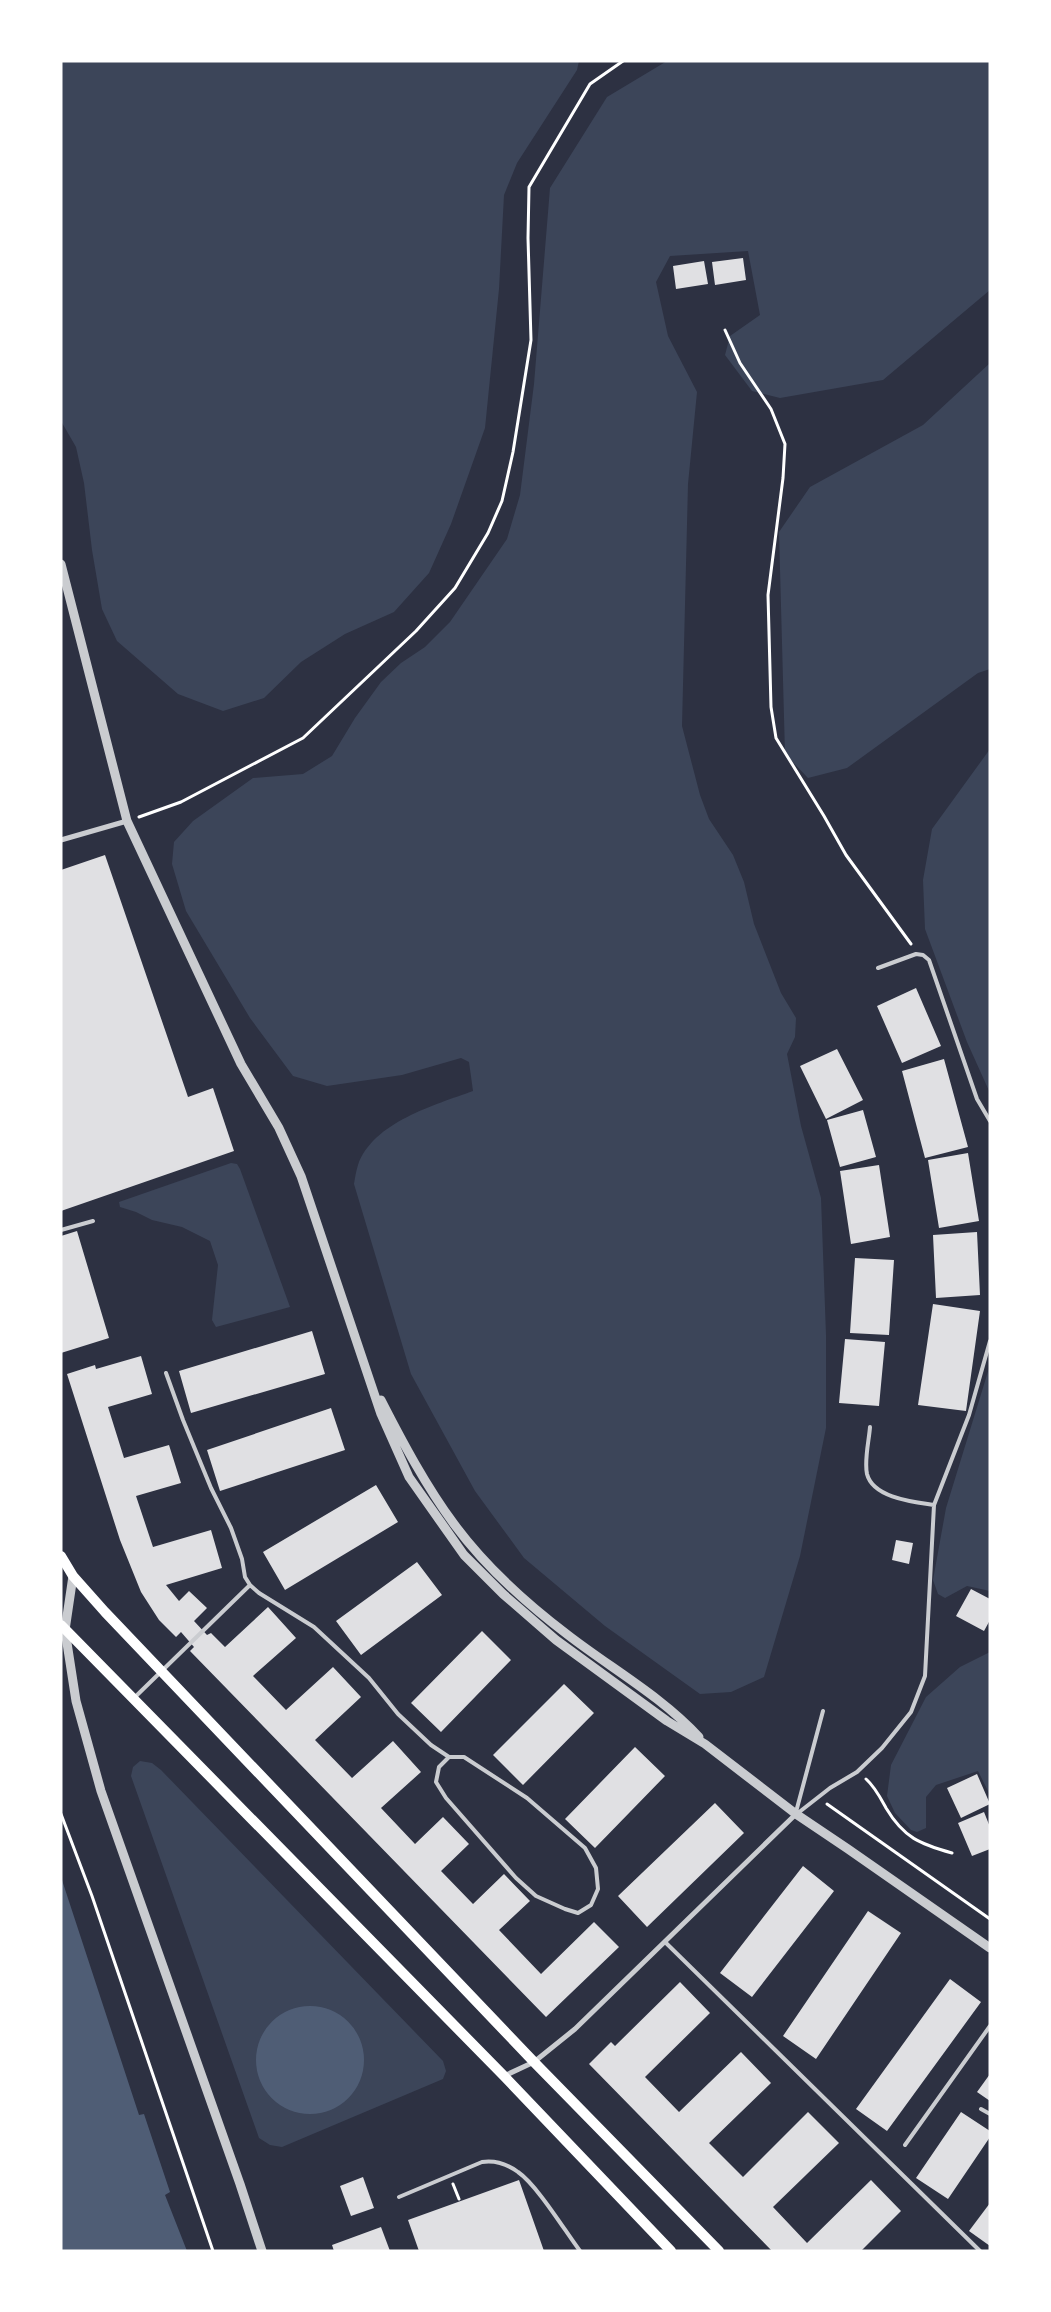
<svg xmlns="http://www.w3.org/2000/svg" width="1051" height="2312" font-family="Rubik,sans-serif">
  <style>
    .green { fill: #3c4559 }
    .water { fill: #4f5d75 }
    .building { fill: #e0e0e3 }
    .lines { fill: none; stroke-linecap: round; stroke-linejoin: round }
    .path { stroke: #fff; stroke-width: 3 }
    .service { stroke: #caccd0; stroke-width: 4 }
    .minor { stroke: #caccd0; stroke-width: 5 }
    .tertiary { stroke: #caccd0; stroke-width: 9 }
    .secondary { stroke: #fff; stroke-width: 10 }
  </style>
  <rect width="100%" height="100%" fill="#2d3142"/>
  <!-- green -->
  <path class="green" d="M 61,61 L 579,61 L 577,70 L 517,163 L 504,195 L 499,289 L 485,428 L 451,524 L 429,573 L 394,612 L 345,634 L 301,662 L 264,698 L 223,711 L 178,694 L 117,641 L 102,609 L 92,550 L 84,483 L 76,447 L 61,421 Z
    M 667,61 L 990,61 L 990,290 L 883,380 L 780,398 L 752,391 L 725,355 L 730,336 L 760,315 L 748,251 L 670,256 L 656,282 L 668,336 L 697,392 L 688,484 L 682,726 L 700,795 L 709,819 L 733,855 L 744,882 L 754,924 L 781,993 L 796,1018 L 795,1037 L 787,1054 L 801,1126 L 821,1198 L 826,1335 L 826,1428 L 800,1556 L 764,1677 L 731,1692 L 700,1694 L 605,1626 L 524,1558 L 475,1491 L 411,1374 L 354,1184 C 355,1178 356,1171 358,1165 C 373,1122 435,1105 473,1091 L 469,1062 L 461,1058 L 402,1075 L 327,1086 L 293,1076 L 250,1018 L 186,911 L 172,864 L 174,842 L 193,821 L 253,778 L 303,774 L 332,756 L 355,718 L 381,682 L 401,663 L 425,647 L 450,622 L 507,539 L 520,495 L 534,384 L 550,188 L 607,97 Z
    M 990,363 L 990,669 L 978,673 L 847,768 L 808,778 L 785,754 L 779,532 L 810,487 L 923,425 Z
    M 990,749 L 990,1093 L 967,1042 L 925,929 L 923,880 L 932,829 Z
    M 231,1163 L 237,1164 L 240,1169 L 290,1307 L 216,1327 L 212,1320 L 218,1265 L 210,1241 L 182,1227 L 152,1220 L 136,1212 L 120,1207 L 119,1202 Z
    M 990,1365 L 990,1591 L 967,1586 L 945,1598 L 938,1594 L 933,1580 L 946,1508 Z
    M 990,1652 L 990,1795 L 978,1771 L 936,1785 L 926,1797 L 926,1828 L 917,1832 L 911,1830 L 895,1813 L 887,1796 L 891,1765 L 926,1697 L 960,1667 Z
    M 140,1761 L 152,1763 L 161,1770 L 443,2061 L 446,2071 L 443,2079 L 282,2147 L 270,2145 L 259,2138 L 131,1776 L 133,1767 Z"/>
  <!-- water -->
  <path class="water" d="M 61,1877 L 139,2115 L 144,2114 L 170,2192 L 165,2195 L 187,2251 L 61,2251 Z
    M256 2060a54 54 0 1 1 108 0a54 54 0 1 1-108 0Z"/>
  <!-- building -->
  <path class="building" d="M 743,258 L 746,280 L 715,285 L 712,262 Z
    M 704,261 L 708,284 L 676,289 L 673,266 Z
    M 105,855 L 188,1097 L 213,1088 L 234,1151 L 61,1211 L 61,870 Z
    M 916,988 L 941,1046 L 902,1063 L 877,1006 Z
    M 837,1049 L 863,1100 L 826,1119 L 800,1066 Z
    M 944,1059 L 968,1147 L 925,1158 L 902,1071 Z
    M 863,1110 L 876,1157 L 840,1167 L 827,1120 Z
    M 968,1153 L 979,1221 L 939,1228 L 928,1160 Z
    M 879,1165 L 890,1237 L 851,1244 L 840,1171 Z
    M 77,1231 L 109,1338 L 61,1353 L 61,1236 Z
    M 977,1232 L 980,1295 L 936,1298 L 933,1235 Z
    M 855,1258 L 894,1260 L 889,1335 L 850,1333 Z
    M 933,1304 L 980,1311 L 966,1411 L 918,1405 Z
    M 312,1331 L 325,1374 L 191,1413 L 179,1371 Z
    M 845,1339 L 885,1342 L 879,1406 L 839,1403 Z
    M 141,1356 L 152,1394 L 108,1407 L 124,1458 L 169,1445 L 181,1483 L 136,1496 L 153,1547 L 211,1530 L 222,1568 L 166,1585 L 179,1601 L 189,1591 L 207,1608 L 194,1621 L 207,1635 L 211,1633 L 225,1647 L 268,1607 L 296,1638 L 253,1676 L 286,1710 L 333,1667 L 361,1697 L 315,1740 L 352,1778 L 393,1741 L 421,1772 L 381,1808 L 415,1844 L 443,1817 L 469,1844 L 441,1871 L 473,1904 L 504,1874 L 530,1901 L 499,1930 L 541,1974 L 594,1922 L 619,1947 L 546,2017 L 190,1651 L 194,1647 L 181,1632 L 176,1637 L 159,1620 L 141,1592 L 120,1540 L 67,1374 L 95,1365 L 96,1369 Z
    M 331,1408 L 345,1450 L 220,1491 L 207,1450 Z
    M 376,1485 L 398,1522 L 285,1590 L 263,1552 Z
    M 896,1540 L 913,1543 L 909,1564 L 892,1560 Z
    M 417,1562 L 442,1595 L 361,1655 L 336,1621 Z
    M 971,1589 L 990,1599 L 990,1620 L 984,1631 L 956,1616 Z
    M 482,1631 L 511,1660 L 441,1732 L 411,1703 Z
    M 564,1684 L 594,1713 L 523,1785 L 493,1755 Z
    M 635,1747 L 665,1776 L 595,1848 L 565,1819 Z
    M 977,1774 L 990,1804 L 961,1818 L 947,1788 Z
    M 715,1803 L 744,1833 L 647,1927 L 618,1896 Z
    M 984,1812 L 990,1827 L 990,1849 L 972,1856 L 958,1823 Z
    M 803,1866 L 834,1891 L 752,1997 L 720,1973 Z
    M 868,1911 L 901,1933 L 816,2059 L 783,2036 Z
    M 950,1979 L 981,2002 L 887,2131 L 856,2109 Z
    M 680,1982 L 710,2013 L 645,2077 L 679,2112 L 741,2052 L 771,2083 L 709,2143 L 743,2177 L 808,2112 L 839,2143 L 773,2207 L 807,2243 L 871,2180 L 901,2211 L 861,2251 L 772,2251 L 589,2064 L 611,2042 L 615,2046 Z
    M 990,2074 L 990,2101 L 977,2092 Z
    M 961,2112 L 990,2131 L 990,2137 L 948,2199 L 916,2178 Z
    M 363,2177 L 374,2208 L 351,2216 L 340,2186 Z
    M 519,2180 L 544,2251 L 419,2251 L 408,2220 Z
    M 990,2203 L 990,2246 L 969,2231 Z
    M 381,2227 L 390,2251 L 334,2251 L 332,2245 Z"/>
  <g class="lines">
    <!-- path -->
    <path class="path" d="M 725,330 L 740,363 L 771,409 L 785,444 L 783,478 L 768,595 L 771,707 L 776,738 L 824,816 L 846,855 L 911,944
      M 139,817 L 181,802 L 303,738 L 416,631 L 455,588 L 488,533 L 502,501 L 513,452 L 531,340 L 528,238 L 529,187 L 590,84 L 623,61
      M 866,1779 C 875,1787 880,1797 886,1808 C 904,1838 920,1844 952,1853
      M 827,1804 L 990,1919
      M 61,1814 L 92,1896 L 213,2251
      M 453,2184 L 459,2199"/>
    <!-- service -->
    <path class="service" d="M 878,968 L 916,954 L 923,955 L 929,960 L 977,1099 L 990,1121
      M 61,1230 L 93,1221
      M 166,1373 L 183,1420 L 211,1488 L 231,1528 L 242,1559 L 245,1577 L 250,1585 L 259,1593 L 314,1627 L 369,1678 L 398,1714 L 431,1745 L 449,1757
      M 870,1427 C 869,1441 864,1460 867,1474 C 873,1498 914,1502 934,1505
      M 134,1698 L 250,1585
      M 449,1757 L 464,1757 L 527,1798 L 585,1848 L 596,1868 L 598,1889 L 591,1905 L 578,1913 L 565,1909 L 536,1896 L 516,1878 L 446,1798 L 436,1782 L 439,1767 Z
      M 796,1812 L 823,1711
      M 798,1813 L 830,1788 L 857,1772 L 882,1748 L 911,1712 L 925,1676 L 934,1505 L 969,1415 L 990,1341
      M 665,1942 L 980,2251
      M 981,2109 L 990,2114
      M 905,2145 L 990,2026
      M 399,2197 L 482,2162 C 495,2160 507,2164 518,2172 C 537,2185 565,2231 580,2251"/>
    <!-- minor -->
    <path class="minor" d="M 61,840 L 127,821
      M 504,2076 L 534,2062 L 575,2029 L 796,1814"/>
    <!-- tertiary -->
    <path class="tertiary" d="M 61,564 L 127,821 L 241,1064 L 279,1128 L 301,1176 L 381,1414 L 409,1477 L 464,1555 L 503,1594 L 556,1640 L 667,1721 L 705,1744 L 796,1814 L 848,1849 L 990,1948
      M 381,1400 C 403,1443 426,1486 454,1524 C 485,1566 527,1604 568,1635 C 612,1669 661,1696 699,1737
      M 73,1576 L 65,1630 L 76,1701 L 101,1791 L 240,2184 L 262,2251"/>
    <!-- secondary -->
    <path class="secondary" d="M 61,1556 L 73,1576 L 105,1612 L 534,2062 L 719,2251
      M 61,1625 L 504,2076 L 671,2251"/>
  </g>
  <!-- border -->
  <rect width="1051" height="2312" fill="none" stroke="#ffffff" stroke-width="125"/>
</svg>
